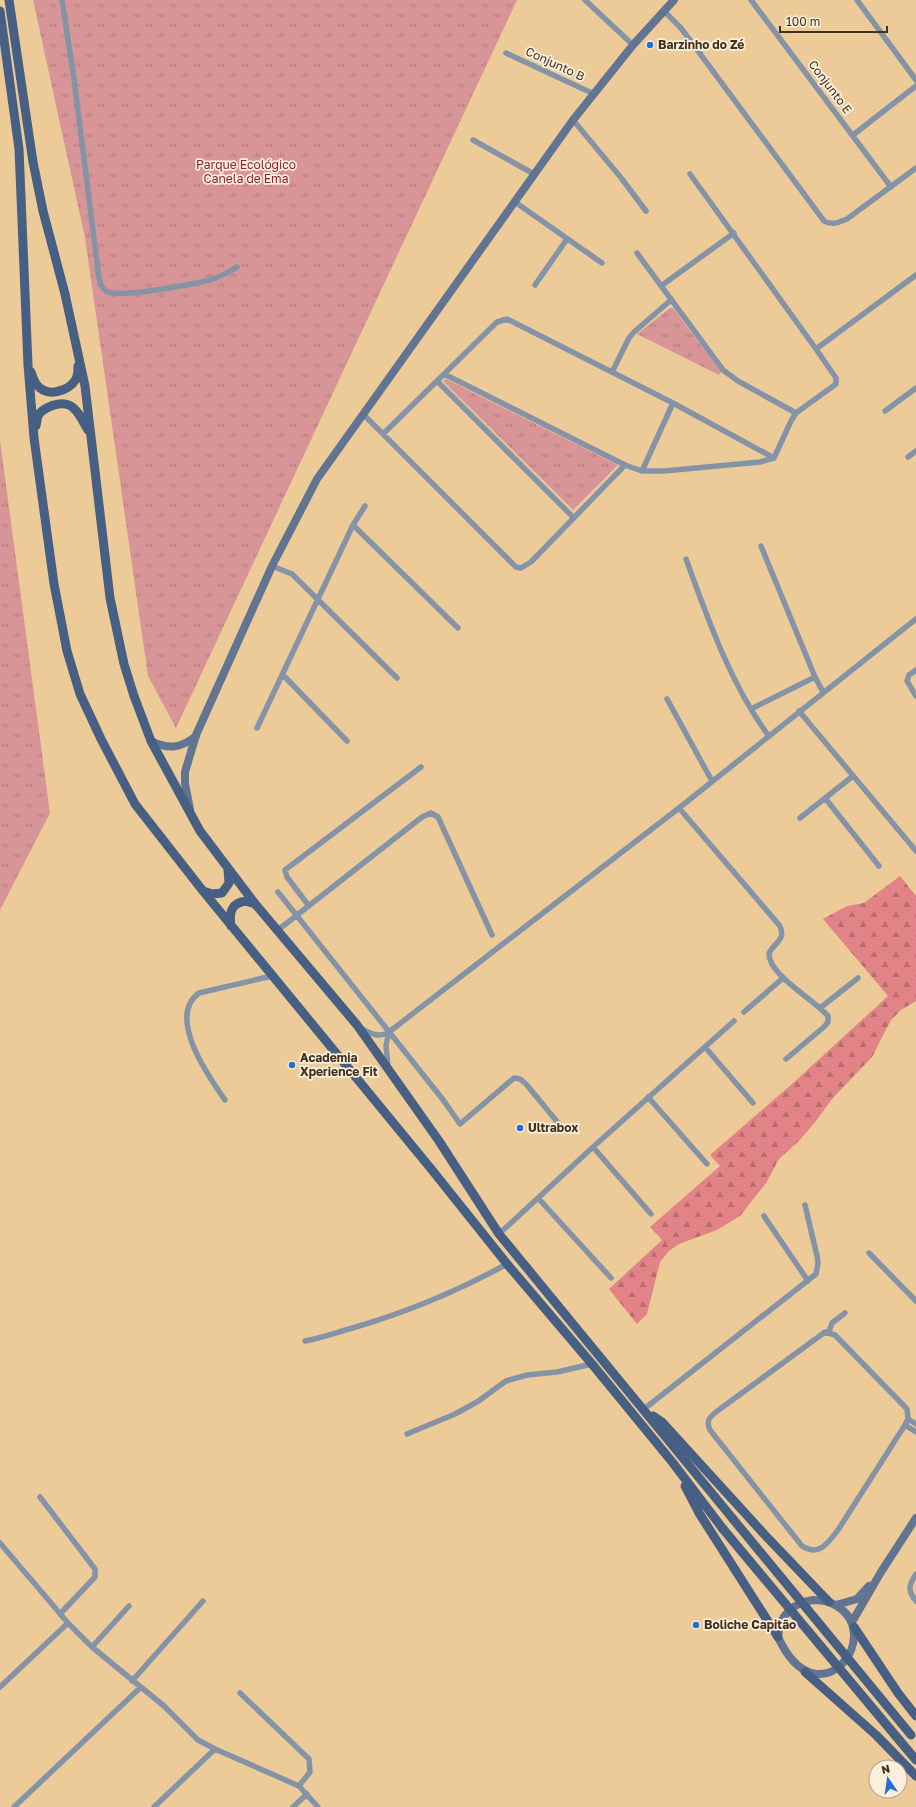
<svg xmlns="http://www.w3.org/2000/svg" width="916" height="1807" font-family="'Golos Text',sans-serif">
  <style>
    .forest { fill: url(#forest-firs) }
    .park { fill: url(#park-tufts) }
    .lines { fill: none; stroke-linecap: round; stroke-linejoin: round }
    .street { stroke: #8593a7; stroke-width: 5.5 }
    .secondary { stroke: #617592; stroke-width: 8 }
    .primary { stroke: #475f82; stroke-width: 9 }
    .primary-bridge { stroke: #475f82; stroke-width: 9 }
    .poi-dot { fill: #1d6fd9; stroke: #fdefdb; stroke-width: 1.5 }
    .labels { text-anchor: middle; stroke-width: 3.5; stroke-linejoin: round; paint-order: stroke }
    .poi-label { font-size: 12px; font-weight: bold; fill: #40321e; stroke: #fdefdb; text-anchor: start }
    .street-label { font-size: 12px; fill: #40321e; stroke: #fdefdb }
    .park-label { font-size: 12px; fill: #8f2031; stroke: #fdefdb }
  </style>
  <defs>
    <pattern id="forest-firs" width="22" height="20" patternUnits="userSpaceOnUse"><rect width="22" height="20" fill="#e18387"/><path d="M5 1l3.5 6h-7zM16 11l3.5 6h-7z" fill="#b86c6e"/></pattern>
    <pattern id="park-tufts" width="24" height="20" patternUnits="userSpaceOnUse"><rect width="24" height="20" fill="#d89597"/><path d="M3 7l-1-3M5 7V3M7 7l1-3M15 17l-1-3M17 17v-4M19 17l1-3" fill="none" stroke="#b17a7b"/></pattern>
  </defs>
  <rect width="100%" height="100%" fill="#edcb98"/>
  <!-- forest -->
  <path class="forest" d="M 900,876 L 916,896 L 916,1001 L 901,1010 L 891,1020 L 872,1057 L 832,1099 L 816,1121 L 799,1141 L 779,1159 L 766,1183 L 740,1216 L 717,1230 L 679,1244 L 669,1251 L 660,1262 L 647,1314 L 637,1324 L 609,1289 L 662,1240 L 650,1227 L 720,1166 L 710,1155 L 792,1084 L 888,996 L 823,919 L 847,906 L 864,903 Z"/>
  <!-- park -->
  <path class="park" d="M 33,0 L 517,0 L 176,728 L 148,676 L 85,238 Z
    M 670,308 L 673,308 L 721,372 L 719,375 L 637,334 Z
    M 446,379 L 618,465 L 573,510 L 443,381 Z
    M 0,440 L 50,813 L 0,910 Z"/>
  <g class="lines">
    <!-- street -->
    <path class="street" d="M 62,0 L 74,79 L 97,262 C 98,271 98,285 106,291 C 118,299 193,284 210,280 C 220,277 229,272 237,267
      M 585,0 L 633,45
      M 751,0 L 891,187
      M 857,0 L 916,80
      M 664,11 L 681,28 L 824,221 C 832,226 839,222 847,219 L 916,168
      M 506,53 L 594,94
      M 573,120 L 622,179 L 646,211
      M 853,135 L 916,86
      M 473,140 L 534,174
      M 515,202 L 602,263
      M 637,253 L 723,370 L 738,381 L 796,413 L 836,384 L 836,378 L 816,349 L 690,174
      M 535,285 L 567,239
      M 661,286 L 734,233
      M 816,349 L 916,275
      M 612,372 L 629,338 L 634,332 L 671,300
      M 444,374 L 625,465 L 642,471 L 664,471 L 760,462 L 774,458 L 791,421 L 796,413
      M 437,381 L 574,518
      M 885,411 L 916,388
      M 364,415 L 516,567 L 521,568 L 531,562 L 625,465
      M 383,434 L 497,322 L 507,319 L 673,403 L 774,458
      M 908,457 L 916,451
      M 642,471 L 673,403
      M 353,525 L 458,628
      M 761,546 L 815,677 L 823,692
      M 686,559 C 708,619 730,683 768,735
      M 272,566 L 292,574 L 397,678
      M 916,670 L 909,675 L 907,681 L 916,696
      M 283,675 L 347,741
      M 667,699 L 712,781
      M 751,709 L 815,677
      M 799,711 L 916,851
      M 257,728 L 353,525 L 365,506
      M 825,798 L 879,866
      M 679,808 L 780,926 C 786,940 775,942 769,953 C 768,975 815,1000 828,1016 L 828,1022 L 825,1026 L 786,1059
      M 800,818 L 853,776
      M 278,892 L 444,1101 L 460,1124 L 514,1078 L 520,1079 L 526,1084 L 559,1124
      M 309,906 L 287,877 L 285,870 L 421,767
      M 278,930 L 422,817 L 431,813 L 438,817 L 492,935
      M 820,1008 L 858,978
      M 744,1012 L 783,978
      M 361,1028 C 371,1034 379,1038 389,1032 L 679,808 L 916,619
      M 705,1047 L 753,1103
      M 388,1067 L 386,1045 L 389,1032
      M 648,1097 L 707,1164
      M 225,1100 C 209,1077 166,1017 199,993 L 272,976
      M 593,1147 L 651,1214
      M 538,1198 L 611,1278
      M 764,1216 L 808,1281
      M 499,1234 L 593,1147 L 734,1021
      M 869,1253 L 916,1301
      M 825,1332 L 835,1335 L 907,1409 L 908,1419 L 905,1425 L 838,1530 C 828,1543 819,1557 802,1546 L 710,1430 C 706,1421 709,1418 716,1412 Z
      M 829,1332 L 832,1323 L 845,1313
      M 305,1341 C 320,1338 335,1333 349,1329 C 405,1313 456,1292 507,1264
      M 644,1409 L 816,1274 L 818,1263 L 817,1256 L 805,1205
      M 908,1419 L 916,1424
      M 905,1425 L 916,1432
      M 407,1434 L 455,1414 L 477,1402 L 506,1381 L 527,1375 L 557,1372 L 592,1364
      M 40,1497 L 95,1569 L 95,1577 L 60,1614
      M 0,1543 L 68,1623 L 92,1647 L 164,1706 L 198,1740 L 215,1749 L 299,1786 L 318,1807
      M 916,1574 C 909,1585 907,1591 916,1601
      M 92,1647 L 129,1606
      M 132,1681 L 203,1601
      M 0,1687 L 68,1623
      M 240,1693 L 309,1759 L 310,1772 L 299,1786
      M 14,1807 L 141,1687
      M 154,1807 L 215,1749
      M 293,1807 L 307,1794"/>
    <!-- secondary -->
    <path class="secondary" d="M 151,741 C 169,750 181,748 196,736
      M 190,809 L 185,784 L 185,772 L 196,735 L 272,566 L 317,479 L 573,120 L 633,45 L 674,0
      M 813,1600 C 818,1600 825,1600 831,1603 C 891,1630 819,1726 778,1637 C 779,1616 792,1603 813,1600 Z
      M 836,1605 L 857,1599 L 869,1586
      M 852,1622 L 881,1572 L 916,1518"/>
    <!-- primary -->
    <path class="primary" d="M 9,0 L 33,162 L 43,211 L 65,294 L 85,386 L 110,598 L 124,664 L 134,696 L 151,741 L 200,831 L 256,905 L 357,1025 L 439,1141 L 499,1234 L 733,1519
      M 0,11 L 19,149 L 28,365 L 34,438 L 54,584 L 67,651 L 80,694 L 101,739 L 135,804 L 203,891 L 432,1170 L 507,1264 L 592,1364 L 673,1463 L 723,1529
      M 31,372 C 33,379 36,387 43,390 C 54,396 74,388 77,376 C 78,373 78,369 78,366
      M 36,426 C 37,422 37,417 39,414 C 45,407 60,401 69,405 C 78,409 83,422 88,430
      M 203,891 L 212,894 L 222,893 L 229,883 L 228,870
      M 231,926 C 229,912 231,903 246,901 L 255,904
      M 653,1416 L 662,1422 L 764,1534 L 829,1602
      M 685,1486 L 699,1513 L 778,1637
      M 854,1627 L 898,1693 L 916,1716
      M 805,1672 L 876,1735 L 916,1776
      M 900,1741 L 916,1760"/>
    <!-- primary-bridge -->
    <path class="primary-bridge" d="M 733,1519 L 911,1735
      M 723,1529 L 900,1741"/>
  </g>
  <!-- markers -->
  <g class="poi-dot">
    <circle cx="650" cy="45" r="4"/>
    <circle cx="292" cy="1065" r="4"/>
    <circle cx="520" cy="1128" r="4"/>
    <circle cx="696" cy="1625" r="4"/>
  </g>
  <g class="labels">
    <!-- poi labels -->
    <g class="poi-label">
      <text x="658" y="49">Barzinho do Zé</text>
      <text x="300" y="1062">Academia<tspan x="300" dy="14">Xperience Fit</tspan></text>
      <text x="528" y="1132">Ultrabox</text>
      <text x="704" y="1629">Boliche Capitão</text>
    </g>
    <!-- street labels -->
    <g class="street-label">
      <text transform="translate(555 64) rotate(25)" y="4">Conjunto B</text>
      <text transform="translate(830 87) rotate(53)" y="4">Conjunto E</text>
    </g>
    <!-- park labels -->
    <g class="park-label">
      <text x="246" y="169">Parque Ecológico<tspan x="246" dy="14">Canela de Ema</tspan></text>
    </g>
  </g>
  <!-- north arrow -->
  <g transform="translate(888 1779) rotate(347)"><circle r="19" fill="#fdefdb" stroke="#b1a38f"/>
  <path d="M0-3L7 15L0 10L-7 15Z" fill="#1d6fd9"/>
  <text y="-6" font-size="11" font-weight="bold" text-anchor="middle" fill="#40321e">N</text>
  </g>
  <!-- scale -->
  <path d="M780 26v6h107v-6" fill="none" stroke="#40321e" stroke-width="2"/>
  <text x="786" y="26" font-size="12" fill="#40321e" stroke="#fdefdb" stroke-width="3" paint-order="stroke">100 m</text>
</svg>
